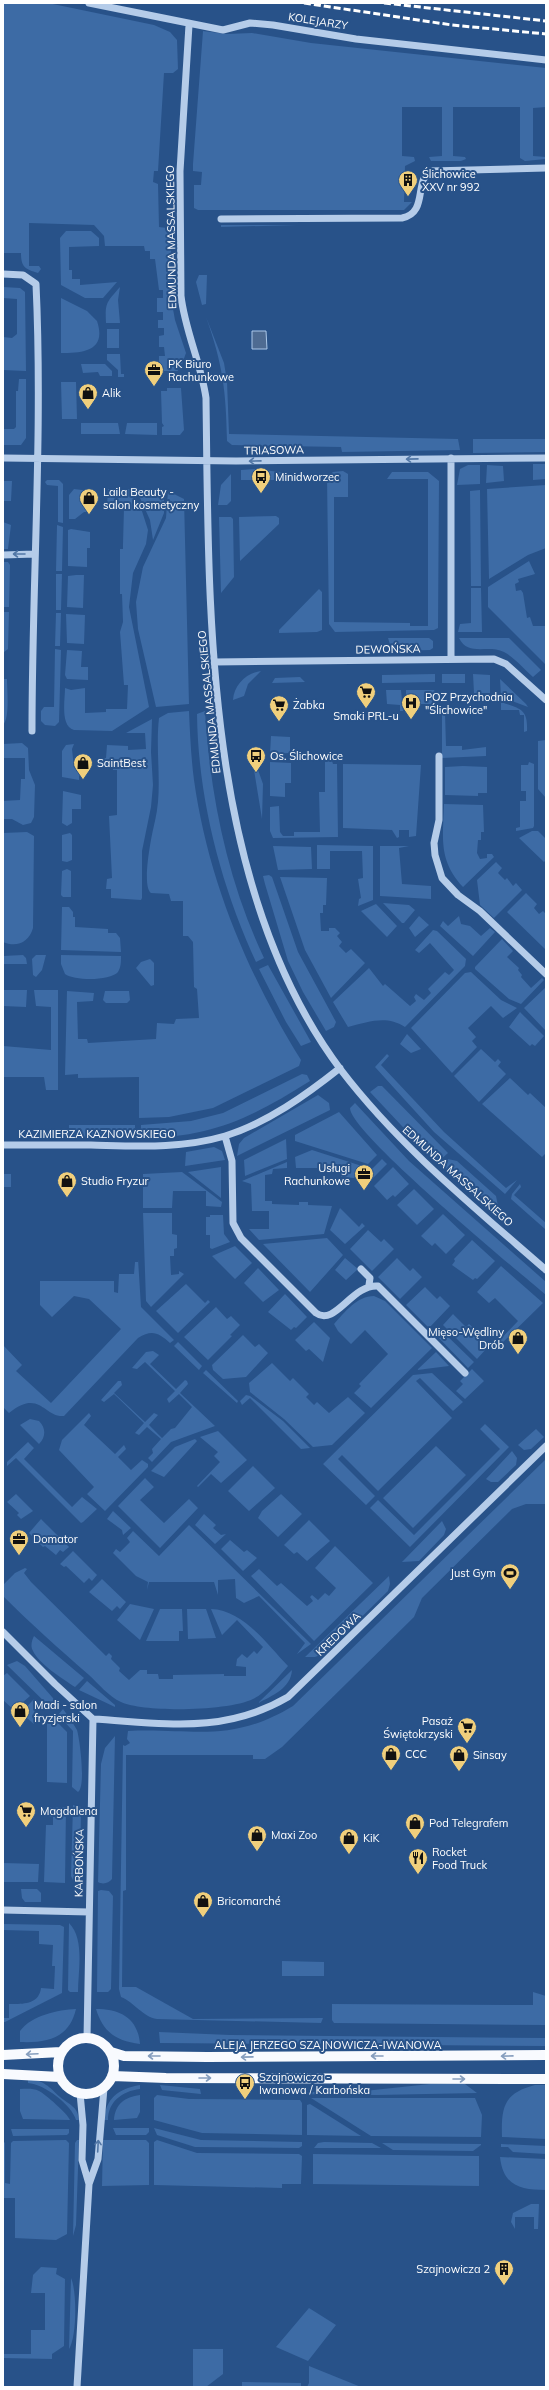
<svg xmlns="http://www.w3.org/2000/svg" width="549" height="2390" font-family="Mulish,sans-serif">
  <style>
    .green { fill: #3d6ba5 }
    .water { fill: #4e6b92; stroke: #aac7e9 }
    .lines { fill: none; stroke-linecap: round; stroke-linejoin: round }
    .minor { stroke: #b5cce9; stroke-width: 7 }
    .major { stroke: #f8fafe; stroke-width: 10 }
    .rail { stroke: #fff; stroke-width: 3; stroke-dasharray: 7 3; stroke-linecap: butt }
    .oneway { stroke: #5277a6 }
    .oneway2 { stroke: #869ebe }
    .labels { text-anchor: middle; stroke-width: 4; stroke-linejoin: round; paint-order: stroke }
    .street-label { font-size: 11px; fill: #fff; stroke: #285289 }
    .poi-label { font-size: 11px; fill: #fff; stroke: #285289; text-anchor: start }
  </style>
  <rect width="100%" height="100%" fill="#285289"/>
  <!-- green -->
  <path class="green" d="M 3,3 L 48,3 L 154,25 L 170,32 L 177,40 L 178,69 L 173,73 L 164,73 L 158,171 L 154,171 L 153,182 L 158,184 L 159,227 L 167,228 L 171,233 L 171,298 L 175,320 L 186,353 L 182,364 L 177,365 L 178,371 L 159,371 L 159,356 L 165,356 L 164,347 L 159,347 L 159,336 L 164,335 L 164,328 L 158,328 L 158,320 L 163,320 L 163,312 L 157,312 L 157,298 L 163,298 L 163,290 L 159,290 L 155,259 L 150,259 L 150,251 L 145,251 L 144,246 L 105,246 L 104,236 L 94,225 L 29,223 L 29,266 L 39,266 L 41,269 L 38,273 C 25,269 21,267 21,253 L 3,253 Z
    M 203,31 L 227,34 L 252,33 L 311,43 L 546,68 L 546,107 L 533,108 L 533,156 L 546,157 L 546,159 L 525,161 L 520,158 L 520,107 L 453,107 L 453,156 L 465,157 L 466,159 L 461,161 L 431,161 L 429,157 L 442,156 L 442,107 L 402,107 L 402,156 L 414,157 L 415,161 L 405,166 L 404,202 L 412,202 L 404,210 L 198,210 L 194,208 L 194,185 L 201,185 L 202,172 L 193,171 L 193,164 Z
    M 221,225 L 297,225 L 221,227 Z
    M 66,231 L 91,231 L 99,238 L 99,246 L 69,247 L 69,270 L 72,270 L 72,279 L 80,279 L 80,285 L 117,282 L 103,298 L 85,298 L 61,285 L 60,238 Z
    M 199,275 L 207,275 L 206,304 L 202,305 L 196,282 Z
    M 3,287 L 20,288 L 25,292 L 26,371 L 3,370 L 3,337 L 12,338 L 17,334 L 17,299 L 3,298 Z
    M 120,287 L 118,300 L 120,323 L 106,323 C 105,303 106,303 120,287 Z
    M 61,298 L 87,311 L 97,321 C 107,351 83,353 61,353 Z
    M 206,317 L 224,363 L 227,381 L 229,434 L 458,439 L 460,450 L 342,452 L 341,447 L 232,445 L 227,441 C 226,391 223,365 206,317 Z
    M 107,329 L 119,329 L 119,348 L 107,348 Z
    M 107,354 L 120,354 L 121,374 L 124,374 L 124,377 L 118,377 L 118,370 L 107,360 Z
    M 81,364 L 105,364 L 112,371 L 112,376 L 100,376 L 98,372 L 83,373 Z
    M 19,379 L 26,379 L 26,438 L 21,445 L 3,445 L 3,429 L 14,429 L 16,427 L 16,391 L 18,391 Z
    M 61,382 L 76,382 L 77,419 L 62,419 Z
    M 167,388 L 181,388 L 184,430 L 180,435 L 162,435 L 162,427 L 164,426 L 162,423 L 161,391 L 167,391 Z
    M 81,423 L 118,423 L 120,434 L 81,434 Z
    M 127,423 L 157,423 L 157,435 L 125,434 Z
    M 473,439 L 546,439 L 546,452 L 473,453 Z
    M 533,464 L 546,464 L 546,479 L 533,480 Z
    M 468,465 L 480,465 L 480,484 L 457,485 L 460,469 Z
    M 487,465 L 503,466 L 504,481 L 486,483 Z
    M 255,469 L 280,472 L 290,480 L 241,480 L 241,470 Z
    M 343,471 L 348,474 L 348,497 L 334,497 L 334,622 L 410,623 L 410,626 L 428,626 L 428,479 L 387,479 L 392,472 L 428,472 L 439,481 L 438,628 L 434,630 L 335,632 L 329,624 L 327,477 L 333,472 Z
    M 231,474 L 231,501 L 227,505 L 218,505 L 221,485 Z
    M 47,480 L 59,480 L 63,484 L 63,523 L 58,522 L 58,486 L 47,485 L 45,482 Z
    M 3,481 L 12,481 L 11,501 L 3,501 Z
    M 546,485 L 546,548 L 528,555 L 489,579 L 487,489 Z
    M 74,489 L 90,491 L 90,496 L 84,496 L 84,507 L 88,507 L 88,512 L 84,512 L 75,519 L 69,519 L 69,495 Z
    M 108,489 L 131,489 L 141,508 L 148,530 L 146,544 L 133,573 L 129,607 L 149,707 L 112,731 L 74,730 C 60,726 65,700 65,688 L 71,690 L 85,688 L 85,713 L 106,712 L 106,709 L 127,709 L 128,685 L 124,685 L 120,632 L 123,622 L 122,594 L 120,594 L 120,549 L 123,549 L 123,544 L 124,508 L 107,506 Z
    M 136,489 L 164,490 L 164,513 L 153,540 L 150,520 Z
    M 480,490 L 481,586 L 471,586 L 470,491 Z
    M 168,491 L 184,499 L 189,704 L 156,707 L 138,629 L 136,602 L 143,567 L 166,518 Z
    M 276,516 L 279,518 L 279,524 L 240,561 L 239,517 Z
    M 219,517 L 231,517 L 233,519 L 234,577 L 221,593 Z
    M 3,522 L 11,525 L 8,549 L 3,549 Z
    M 57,525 L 63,527 L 62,571 L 56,571 Z
    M 71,529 L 90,532 L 90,548 L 87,548 L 87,567 L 68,566 L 68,530 Z
    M 529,561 L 535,574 L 518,579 L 519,582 L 515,584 L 516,591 L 521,590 L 523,593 L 527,618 L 530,617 L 533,626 L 546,626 L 546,665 L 488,607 L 488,587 Z
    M 3,562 L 8,562 L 10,565 L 9,607 L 3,607 Z
    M 56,574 L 62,574 L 61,610 L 56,610 Z
    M 76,575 L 84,575 L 83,608 L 67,607 L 68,576 Z
    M 471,588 L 481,588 L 482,632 L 458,632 L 460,624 L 471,623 Z
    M 319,589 L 322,592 L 322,630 L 317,632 L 279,633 L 279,630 Z
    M 3,612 L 9,612 L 8,649 L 4,652 Z
    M 56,613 L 61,613 L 60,646 L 55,646 Z
    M 66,614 L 85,615 L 84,644 L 67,643 Z
    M 388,638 L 429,638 L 433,641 L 433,648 L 430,650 L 392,651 Z
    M 459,638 L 509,638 L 541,670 L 533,677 C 524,669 515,658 504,652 C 488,644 468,657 459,638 Z
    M 55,649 L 61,650 L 59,722 L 55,726 L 45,725 L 41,721 L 41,711 L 44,707 L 54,707 Z
    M 67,650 L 82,651 L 81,667 L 88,667 L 88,680 L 67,679 L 65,675 Z
    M 261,671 L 248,684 L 244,696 L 233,700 C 234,685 246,673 261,671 Z
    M 435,674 L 435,682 L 382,683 L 382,675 Z
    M 442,674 L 465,674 L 465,683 L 442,683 Z
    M 473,674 L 490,675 L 490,693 L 474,693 Z
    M 300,677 L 305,682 L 272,683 L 275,678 Z
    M 3,679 L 7,679 C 7,689 10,718 3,725 Z
    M 500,679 L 526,704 L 528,707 L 501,697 Z
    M 386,690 L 401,690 L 403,711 L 400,711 L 400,705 L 387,704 Z
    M 406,690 L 434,690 L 436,694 L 435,710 L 432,710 L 431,704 L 410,704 L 406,697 Z
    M 501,702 C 520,709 528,708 527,731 L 524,732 L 524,715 L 520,715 L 519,710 L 501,710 Z
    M 189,711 C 190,734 191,757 194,780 C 208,880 248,975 301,1060 L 299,1066 L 213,1108 L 169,1117 L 139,1118 L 139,1077 L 78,1078 L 78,1074 L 65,1075 L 67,991 L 94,993 L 93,1001 L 77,1002 L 78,1039 L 87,1039 L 88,1043 L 156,1039 L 157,1023 L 174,1024 L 176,1019 L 199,1018 L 197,989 L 194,987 L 193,942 L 188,936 L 183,936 L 183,901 L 171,901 L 169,894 L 151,893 C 141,886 152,833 155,821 C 163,787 155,753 159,718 L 168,713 Z
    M 205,711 C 210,796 228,882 264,958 L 256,962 C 221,886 198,799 197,714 Z
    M 442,713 L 445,713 L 446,746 L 462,746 L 462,750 L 486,747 L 486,756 L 442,758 Z
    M 152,719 L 151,752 L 153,785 L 151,807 L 142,851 L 142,898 L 141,900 L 111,898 L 111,889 L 106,889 L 107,879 L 112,878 L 109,816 L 117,815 L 117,770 L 113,770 L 113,767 L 102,766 L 101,759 L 106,758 L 107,745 L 128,746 L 128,750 L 146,749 L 145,733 L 126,733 Z
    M 271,736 L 290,737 L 290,753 L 270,754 Z
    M 546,740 L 546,798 L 538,789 L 538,741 Z
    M 22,743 L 28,748 L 29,770 L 35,785 L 34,817 L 31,823 L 23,825 L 12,819 L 3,819 L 3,801 L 20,800 L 21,779 L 25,779 L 25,758 L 3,758 L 3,744 Z
    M 74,744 L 72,749 L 74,768 L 79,768 L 79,780 L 62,777 L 62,751 L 66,745 Z
    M 325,761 L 332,761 L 333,764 L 337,764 L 338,837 L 273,838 L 270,831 L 270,807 L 279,806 L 280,832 L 283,836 L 294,836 L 294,832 L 320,832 L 319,792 L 325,792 Z
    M 270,762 L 291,763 L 291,783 L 285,783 L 285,797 L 270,796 Z
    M 529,762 L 534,764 L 534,826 L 533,828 L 516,831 L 516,828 L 520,827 L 520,801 L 526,801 L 526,791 L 521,791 L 521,765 L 528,765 Z
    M 343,764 L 421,765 L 416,836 L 409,837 L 409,830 L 399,830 L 399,837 L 397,838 L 392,830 L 343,828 Z
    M 463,766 L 487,767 L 487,793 L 478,793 L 478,796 L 445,795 L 445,767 Z
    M 257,767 L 263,784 L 262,819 L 254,770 Z
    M 63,791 L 81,795 L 81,809 L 72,809 L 72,823 L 67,826 L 62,823 Z
    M 444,804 L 483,805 L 484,832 L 481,832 L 481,840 L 478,840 L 477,853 L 480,859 L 487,858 L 487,854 L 492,854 L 494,857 L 463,887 C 438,860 443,838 444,804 Z
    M 532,831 L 538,831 L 546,839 L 546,860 L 544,862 L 519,838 Z
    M 27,832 L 34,836 L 33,928 C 29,942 17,948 3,942 L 3,833 Z
    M 70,833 L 72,835 L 72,860 L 67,862 L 62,861 L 62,835 Z
    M 317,845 L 373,846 L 373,900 L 358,906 L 359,899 L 361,898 L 358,879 L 363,878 L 362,851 L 330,851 L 330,869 L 317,869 Z
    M 273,846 L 311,847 L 312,869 L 278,870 Z
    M 380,846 L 409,846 L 399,848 L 402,884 L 431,886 L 431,899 L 380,896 Z
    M 496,862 L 502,868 L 498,873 L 505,880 L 507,878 L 513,886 L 516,883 L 522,890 L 494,918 L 480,905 L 477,880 Z
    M 67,869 L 71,871 L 71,897 L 63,897 L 61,895 L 62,871 Z
    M 269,875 L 272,877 L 298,952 L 336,1022 L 334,1027 L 326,1031 L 303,992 L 288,961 L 265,884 L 263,876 Z
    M 280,877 L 327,878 L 326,905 L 323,905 L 323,913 L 320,913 L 321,931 L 329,931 L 329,928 L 335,928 L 340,933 L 337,936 L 342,942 L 339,946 L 346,953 L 351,949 L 365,963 L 331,998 L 305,950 Z
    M 526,893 L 537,904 L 534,908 L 539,914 L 543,911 L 546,914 L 546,950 L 507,912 Z
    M 383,903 L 409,905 L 415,910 L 404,923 L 402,923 Z
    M 376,904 L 397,926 L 387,937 L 361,911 Z
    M 62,907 L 69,907 L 73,912 L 73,917 L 75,917 L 75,927 L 108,929 L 108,933 L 116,933 L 120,938 L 121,952 L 61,950 Z
    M 419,916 L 429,925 L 415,937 L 409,928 Z
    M 459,916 L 461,924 L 470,926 L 481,936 L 490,928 L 495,932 L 473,956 L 440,926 L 443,921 L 448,926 Z
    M 433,930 L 437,931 L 466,959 L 465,966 L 405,1027 C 386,1015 369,1022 348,1027 L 333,1002 L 369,968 L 383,986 L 385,984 L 410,1006 L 416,1001 L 414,997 L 416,994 L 424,1000 L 431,993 L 428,989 L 445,972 L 449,975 L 454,970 L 430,943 L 419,953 L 415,950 Z
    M 502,939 L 513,951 L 507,957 L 519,968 L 518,970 L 522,975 L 521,977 L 531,988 L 542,978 L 544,980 L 521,1004 L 509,999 L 475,969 L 475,967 Z
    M 23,955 L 26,958 L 27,964 L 3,964 L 3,956 Z
    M 36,955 L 46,955 L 42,970 L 36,977 L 33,975 L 32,959 Z
    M 61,955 L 121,956 C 121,962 121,967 118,972 C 110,981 75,981 65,974 L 61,964 Z
    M 150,959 L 154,963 L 154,985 L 151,986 L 136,968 L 141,962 Z
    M 268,965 L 311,1042 L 301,1046 L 286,1022 L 259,969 Z
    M 471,972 L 501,1000 L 517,1008 L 503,1018 L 491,1006 L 468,1028 L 476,1037 L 472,1041 L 477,1047 L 452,1073 L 411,1028 L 465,973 Z
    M 546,987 L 546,1031 L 524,1008 Z
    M 3,990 L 27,990 L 26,1007 L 3,1006 Z
    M 34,990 L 58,990 L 58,1090 L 46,1090 L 44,1077 L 3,1077 L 3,1046 L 51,1050 L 51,1007 L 36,1006 Z
    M 105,991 L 129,991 L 130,1000 L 127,1003 L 106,1003 L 103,1000 Z
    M 520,1012 L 544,1036 L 535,1046 L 532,1044 L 530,1046 L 509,1027 Z
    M 407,1034 L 421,1049 L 411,1053 L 400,1044 Z
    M 481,1049 L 495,1062 L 498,1059 L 501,1062 L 498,1066 L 506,1074 L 479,1102 L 454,1076 Z
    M 387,1054 L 389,1056 L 381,1065 L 444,1132 L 506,1188 L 517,1180 L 505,1194 L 434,1132 L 375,1067 Z
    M 302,1074 L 307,1075 L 310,1081 C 253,1117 211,1138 141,1138 L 141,1125 L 191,1121 L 223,1113 Z
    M 510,1078 L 528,1095 L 530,1093 L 546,1108 L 546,1153 L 542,1157 L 482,1104 Z
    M 378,1086 L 382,1086 L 448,1153 L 438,1162 L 431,1157 L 370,1092 Z
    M 318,1095 L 329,1103 L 330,1110 L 237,1156 L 239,1144 L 244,1138 Z
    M 355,1103 L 409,1161 L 546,1282 L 546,1295 C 518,1271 350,1133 350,1108 Z
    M 339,1112 L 377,1155 L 368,1164 L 295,1141 L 295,1135 Z
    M 69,1125 L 135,1125 L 135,1138 L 73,1137 L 69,1133 Z
    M 286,1139 L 287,1159 L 245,1176 L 244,1160 Z
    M 214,1147 L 222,1151 L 225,1160 L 185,1166 L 186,1152 Z
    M 312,1150 L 365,1167 L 354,1178 L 341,1177 L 341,1168 L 296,1168 L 295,1157 Z
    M 382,1159 L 387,1164 L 370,1181 L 365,1176 Z
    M 448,1159 L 457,1161 L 496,1196 L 498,1206 L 469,1189 L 440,1164 Z
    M 287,1162 L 287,1168 L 273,1169 L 272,1174 L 265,1175 L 265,1201 L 272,1201 L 272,1204 L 299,1205 L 299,1202 L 308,1202 L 308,1205 L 332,1206 L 324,1234 L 259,1240 L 249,1229 L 269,1229 L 269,1211 L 252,1211 L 251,1184 L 242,1181 Z
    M 221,1167 L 221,1198 L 188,1172 Z
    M 393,1167 L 409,1184 L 395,1197 L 393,1195 L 387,1200 L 374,1186 Z
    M 182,1172 L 222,1202 L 221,1207 L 206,1206 L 206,1191 L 173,1191 L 172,1208 L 143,1208 L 143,1174 Z
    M 3,1174 L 11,1174 L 11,1187 L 3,1187 Z
    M 520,1184 L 521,1187 L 514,1195 L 546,1223 L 545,1229 L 511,1199 L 512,1194 Z
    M 414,1189 L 434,1209 L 417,1225 L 397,1205 Z
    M 340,1208 L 359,1227 L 362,1223 L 365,1226 L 345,1244 L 330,1230 Z
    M 143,1213 L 172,1213 L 172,1234 L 177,1235 L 177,1248 L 174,1249 L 174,1256 L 170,1256 L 171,1275 L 179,1274 L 179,1271 L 184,1274 L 151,1307 L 146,1301 Z
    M 443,1214 L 465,1235 L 446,1254 L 435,1243 L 432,1246 L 421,1236 Z
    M 210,1215 L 223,1215 L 224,1234 L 230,1242 L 212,1249 L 210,1248 L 210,1235 L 206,1235 L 206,1217 L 210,1217 Z
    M 368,1230 L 381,1242 L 384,1239 L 394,1249 L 372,1271 L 350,1249 Z
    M 327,1238 L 343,1255 L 310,1292 L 263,1244 Z
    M 472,1240 L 495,1261 L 477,1279 L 475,1278 L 473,1280 L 452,1265 L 455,1261 L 454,1259 Z
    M 235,1246 L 252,1263 L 235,1279 L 212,1256 Z
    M 345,1258 L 358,1269 L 346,1280 L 335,1270 Z
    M 397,1258 L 410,1271 L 413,1268 L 422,1277 L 400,1299 L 378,1277 Z
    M 138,1259 L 141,1307 L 174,1340 L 170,1343 C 159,1333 152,1329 138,1338 L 64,1416 C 44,1418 40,1388 9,1413 L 3,1407 L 3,1345 L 22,1365 L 16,1371 L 51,1403 L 121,1329 L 89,1299 L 74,1296 L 52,1317 L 40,1305 L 40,1281 L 114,1281 L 114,1292 L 118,1293 L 119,1274 L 134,1274 L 135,1262 L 138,1262 Z
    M 501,1266 L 543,1303 L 496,1349 L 493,1347 L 518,1321 L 495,1298 L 489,1303 L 477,1292 Z
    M 258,1268 L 279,1290 L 263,1302 L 244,1283 Z
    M 186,1284 L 205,1303 L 208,1300 L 210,1302 L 178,1333 L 156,1311 Z
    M 425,1287 L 437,1299 L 440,1296 L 450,1306 L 429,1328 L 406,1305 Z
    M 285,1294 L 307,1317 L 296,1328 L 294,1327 L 291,1330 L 268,1312 Z
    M 374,1296 L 385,1301 L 432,1348 L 371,1408 L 354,1393 L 361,1386 L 359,1384 L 388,1354 L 365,1330 L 351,1344 L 338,1331 L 334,1324 C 345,1312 357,1296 374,1296 Z
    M 216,1307 L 227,1319 L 231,1316 L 240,1325 L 230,1335 L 232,1336 L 208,1360 L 184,1337 Z
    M 453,1314 L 466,1327 L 469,1324 L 477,1331 L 474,1335 L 487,1348 L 477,1359 L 443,1325 Z
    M 314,1322 L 330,1338 L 323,1362 L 309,1349 L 306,1351 L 295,1340 Z
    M 440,1329 L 474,1362 L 468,1368 L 435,1334 Z
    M 243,1335 L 255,1347 L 259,1344 L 268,1353 L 246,1377 L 223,1379 L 213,1370 L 212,1365 Z
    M 178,1342 L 202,1366 L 199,1370 L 174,1346 Z
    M 153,1351 L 159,1355 L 150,1364 L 176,1389 L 185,1380 L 187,1381 L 188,1384 L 180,1393 L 215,1426 L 171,1442 L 152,1462 L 148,1458 L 153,1453 L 152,1449 L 161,1439 L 147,1427 L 139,1435 L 135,1433 L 144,1423 L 114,1394 L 104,1402 L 101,1400 L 118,1381 L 121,1381 L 122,1385 L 114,1393 L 145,1422 L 154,1413 L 158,1415 L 149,1425 L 162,1438 L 171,1429 L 175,1428 L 192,1407 L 179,1394 L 169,1403 L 167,1399 L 175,1391 L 145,1362 L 137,1369 L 132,1368 L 146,1352 Z
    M 436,1352 L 449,1366 L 417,1370 Z
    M 272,1363 L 290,1381 L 293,1378 L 309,1394 L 306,1397 L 314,1405 L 317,1402 L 329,1413 L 348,1397 L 365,1413 L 332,1445 L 313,1447 L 284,1419 L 250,1392 L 249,1383 Z
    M 472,1369 L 484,1381 L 465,1399 L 456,1391 L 463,1384 L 460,1381 Z
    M 206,1370 L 238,1401 L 237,1403 L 203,1373 Z
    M 432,1373 L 463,1402 L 453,1411 L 420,1378 L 416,1381 L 452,1418 L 378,1491 L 342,1455 L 338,1459 L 375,1496 L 366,1505 L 323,1464 L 413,1375 Z
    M 246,1395 L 250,1396 L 283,1421 L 310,1448 L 301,1449 L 250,1398 L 242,1405 L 240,1401 Z
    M 89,1413 L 91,1416 L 84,1425 L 115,1454 L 124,1445 L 126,1449 L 118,1457 L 131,1470 L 142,1460 L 148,1464 L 148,1467 L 105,1511 L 87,1494 L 94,1487 L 59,1450 L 62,1440 Z
    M 30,1419 L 39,1421 C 46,1428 46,1437 39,1444 L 20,1425 Z
    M 485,1424 L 509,1447 L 410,1547 L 370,1508 L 378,1500 L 414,1535 L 500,1449 L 480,1429 Z
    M 536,1429 L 544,1437 L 531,1449 L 524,1450 L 518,1445 Z
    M 218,1431 L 247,1460 L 221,1483 L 211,1474 L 198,1487 L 197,1486 L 220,1462 L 214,1456 L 218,1452 L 200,1437 Z
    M 195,1439 L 197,1441 L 164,1477 L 151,1471 L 175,1447 Z
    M 28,1442 L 34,1448 L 24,1459 L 72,1507 L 82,1497 L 97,1509 L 83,1522 L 81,1523 L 16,1458 L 7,1466 L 7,1462 Z
    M 436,1446 L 466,1475 L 413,1528 L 383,1498 Z
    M 512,1451 L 517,1458 L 516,1465 L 498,1482 L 491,1482 L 486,1479 Z
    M 546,1459 L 546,1504 L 526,1504 L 512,1509 L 422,1598 L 414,1617 L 282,1747 L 265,1759 L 253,1759 L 253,1755 L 126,1755 L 126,1890 L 123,1891 L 122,1987 L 136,1987 L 193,2019 L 323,2018 L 321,2023 L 157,2019 C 143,2017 134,2002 121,1997 L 119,1989 L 123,1745 L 125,1746 L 130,1743 L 127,1739 L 128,1731 C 194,1728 230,1744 293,1706 Z
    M 253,1466 L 275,1488 L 249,1511 L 228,1491 Z
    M 145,1478 L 154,1487 L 140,1500 L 164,1523 L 189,1499 L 198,1508 L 160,1548 L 118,1506 Z
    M 16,1494 L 33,1511 L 21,1519 L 17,1515 L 19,1513 L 7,1502 Z
    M 281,1494 L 302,1514 L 278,1537 L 258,1518 L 262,1511 Z
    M 113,1511 L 131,1528 L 123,1535 L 122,1530 L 107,1519 Z
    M 204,1514 L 216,1525 L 213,1528 L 221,1535 L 226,1534 L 215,1544 L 195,1525 Z
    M 41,1519 L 69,1547 L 63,1552 L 60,1550 L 56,1555 L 45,1546 L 43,1547 L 29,1533 Z
    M 309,1520 L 330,1541 L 307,1561 L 297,1552 L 294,1554 L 284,1545 Z
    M 442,1521 L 446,1529 L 444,1535 L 419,1561 L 402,1562 Z
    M 189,1525 L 311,1644 L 297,1654 L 305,1643 L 259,1596 L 244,1603 L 236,1598 L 235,1579 L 218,1580 L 218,1595 L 214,1582 L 149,1582 L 147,1590 L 148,1582 L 136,1576 L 113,1553 L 116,1549 L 120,1552 L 130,1542 L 127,1538 L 133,1531 L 159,1556 Z
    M 230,1540 L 244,1552 L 247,1550 L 257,1558 L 243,1571 L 221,1549 Z
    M 335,1546 L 373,1583 L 314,1641 L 251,1576 L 259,1569 L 277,1586 L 281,1583 L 307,1606 L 313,1601 L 310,1597 L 312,1595 L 318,1600 L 325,1593 L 329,1596 L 336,1588 L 315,1568 Z
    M 73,1551 L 97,1575 L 92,1581 L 89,1578 L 84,1583 L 66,1566 L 64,1567 L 60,1564 Z
    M 25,1568 L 27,1569 L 24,1573 L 31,1582 L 106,1656 L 109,1653 L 112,1656 L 111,1659 L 120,1668 L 119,1671 L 129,1680 L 140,1670 L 147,1670 L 147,1674 L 158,1674 L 159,1679 L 173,1679 L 173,1675 L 224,1674 L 224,1676 L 246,1676 L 246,1667 L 236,1666 L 237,1659 L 242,1654 L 247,1658 L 254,1651 L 257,1654 L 263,1647 L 237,1620 L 222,1635 L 211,1609 C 243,1610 267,1644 288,1666 C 279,1676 266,1693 253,1699 C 229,1711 145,1713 121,1702 C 109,1697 98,1683 89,1675 C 59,1649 29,1622 3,1596 L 3,1585 L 15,1573 Z
    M 389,1576 L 390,1584 L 388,1591 L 325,1653 L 315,1657 L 305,1657 Z
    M 102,1579 L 126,1602 L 120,1609 L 117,1606 L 112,1611 L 89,1592 Z
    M 130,1604 L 154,1609 L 140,1640 L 117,1620 Z
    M 160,1609 L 182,1609 L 183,1631 L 179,1631 L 179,1641 L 146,1641 Z
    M 187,1609 L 206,1609 L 216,1638 L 188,1639 Z
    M 34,1636 L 84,1678 L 75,1687 C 63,1679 39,1664 33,1651 C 30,1646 32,1640 34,1636 Z
    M 17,1661 L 25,1666 L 59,1705 L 54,1711 L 7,1665 Z
    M 292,1670 C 291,1688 272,1696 258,1703 Z
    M 7,1673 L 30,1696 L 14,1710 L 3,1700 L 3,1676 Z
    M 87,1681 L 115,1705 L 115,1707 L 79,1690 Z
    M 34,1699 L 35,1700 L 34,1724 L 21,1713 Z
    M 63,1709 C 68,1716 73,1723 77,1730 C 80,1740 86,1787 78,1792 L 72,1787 L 73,1731 L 58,1715 Z
    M 47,1721 L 56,1721 L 67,1732 L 67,1783 L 47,1782 Z
    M 115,1736 L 112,1879 C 109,1883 103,1885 98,1882 L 101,1764 L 105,1748 Z
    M 73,1805 L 81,1807 L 80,1882 L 73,1880 L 71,1876 Z
    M 45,1807 L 66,1807 L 65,1883 L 44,1882 L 46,1825 L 53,1825 L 53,1817 L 45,1816 Z
    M 3,1863 L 39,1864 L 38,1882 L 3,1882 Z
    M 21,1889 L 37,1889 L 41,1893 L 41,1902 L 25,1902 L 22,1898 Z
    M 101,1890 L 109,1891 L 113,1896 L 111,1989 L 108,1992 L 97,1992 L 98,1891 Z
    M 69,1923 C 85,1939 78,1971 78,1992 L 70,1992 L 68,1990 Z
    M 3,1924 L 60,1925 L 64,1927 L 62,1993 L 5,2022 L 3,2022 L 3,2018 L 9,2018 L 9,2004 C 22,2004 39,2005 41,1988 L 54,1989 L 55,1966 L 52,1966 L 53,1945 L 39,1944 L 39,1931 L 3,1930 Z
    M 282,1961 L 324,1962 L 324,1976 L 282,1976 Z
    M 533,1992 L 546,1996 L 546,2025 L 334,2023 L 332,2020 L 332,2004 L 533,2005 Z
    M 76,2009 C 69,2039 46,2043 20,2042 L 20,2031 C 32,2015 58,2010 76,2009 Z
    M 96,2009 C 120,2009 138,2018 140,2044 C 116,2041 103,2032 96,2009 Z
    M 159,2032 L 230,2035 L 546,2038 L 546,2046 L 160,2043 Z
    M 28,2079 C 44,2080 49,2087 60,2097 C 70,2105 78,2107 79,2120 L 76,2120 C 72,2105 44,2084 28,2083 Z
    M 430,2084 L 465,2084 L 477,2093 L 377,2095 L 286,2094 L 286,2092 L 355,2092 Z
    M 140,2085 L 140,2089 C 122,2091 108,2102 108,2120 L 104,2120 C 106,2098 118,2089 140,2085 Z
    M 160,2085 L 200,2089 L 201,2094 L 162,2090 Z
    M 535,2085 L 546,2085 L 546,2139 L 502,2137 C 501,2107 504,2093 535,2085 Z
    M 20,2089 C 26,2089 33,2088 39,2091 C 45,2094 68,2114 70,2120 L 23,2119 L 20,2111 Z
    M 140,2095 L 140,2112 L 137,2118 L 114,2120 C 115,2104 125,2097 140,2095 Z
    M 157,2095 L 189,2099 L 300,2100 L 302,2103 L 302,2135 L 202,2133 L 154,2120 L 154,2098 Z
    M 311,2098 L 475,2098 L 482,2115 L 481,2137 L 371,2136 Z
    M 310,2104 L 361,2136 L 307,2135 L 307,2105 Z
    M 113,2128 L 149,2128 L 149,2132 L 146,2135 L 116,2135 Z
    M 154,2128 L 201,2140 L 302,2142 L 302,2146 L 299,2148 L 195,2147 L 157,2135 Z
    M 11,2129 L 69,2129 L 69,2133 L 67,2135 L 13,2136 Z
    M 66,2140 L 69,2143 L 67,2234 L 56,2240 L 15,2238 L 15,2198 L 3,2198 L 3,2141 L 5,2143 L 5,2183 L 10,2184 L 11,2143 L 13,2141 Z
    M 77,2140 L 79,2140 L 76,2225 L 73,2236 L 75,2143 Z
    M 103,2140 L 146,2140 L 149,2143 L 149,2185 L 102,2186 Z
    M 157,2140 L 197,2153 L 299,2154 L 302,2156 L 301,2184 L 282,2184 L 282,2188 L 154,2185 L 154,2142 Z
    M 324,2142 L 372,2143 L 381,2148 L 314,2148 L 318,2143 Z
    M 382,2143 L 481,2144 L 481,2145 L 473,2151 L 393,2150 Z
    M 501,2144 L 546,2146 L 546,2154 L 513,2152 L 508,2147 L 501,2147 Z
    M 313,2154 L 479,2156 L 479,2186 L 313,2184 Z
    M 500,2157 L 546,2159 L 546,2190 C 521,2190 503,2186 500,2157 Z
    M 531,2204 L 539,2204 L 538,2229 L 534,2229 L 534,2217 L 515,2217 L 515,2229 L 511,2222 L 513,2213 Z
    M 41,2267 L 57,2268 L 56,2274 L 65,2279 L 64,2346 L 52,2354 L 52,2359 L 3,2358 L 3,2354 L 31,2354 L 31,2330 L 45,2330 L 45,2293 L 31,2293 L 33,2275 Z
    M 71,2278 C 77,2291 77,2337 69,2349 Z
    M 309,2308 L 336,2325 L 308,2361 L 276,2347 Z
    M 193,2349 L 223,2349 L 223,2374 L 206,2387 L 193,2387 Z
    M 309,2366 L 361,2387 L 307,2387 L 309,2383 Z
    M 242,2382 L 301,2383 L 301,2387 L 242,2387 Z"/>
  <!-- water -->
  <path class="water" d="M 252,331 L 266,331 L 267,349 L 252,349 Z"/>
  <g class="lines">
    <!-- minor -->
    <path class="minor" d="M 89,3 L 223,30 L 250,23 L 273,25 L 356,39 L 546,60
      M 189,25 L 180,171 L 181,296 C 185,331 201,363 206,398 C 209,616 204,888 341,1070 C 399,1146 474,1207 546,1270
      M 221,219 L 402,218 C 428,213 414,182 430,171 L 546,168
      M 3,274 L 23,275 L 36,284 C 43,433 32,582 32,731
      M 3,458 L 236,461 L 546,458
      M 451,458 L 451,659
      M 3,555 L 35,554
      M 214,662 L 494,659 L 506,664 L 546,700
      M 439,756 L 439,820 L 434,843 L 435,855 L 442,878 L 458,895 L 480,911 L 546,974
      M 225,1136 L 232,1161 L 233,1223 L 241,1238 L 316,1313 C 335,1327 352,1284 378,1286 L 465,1373
      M 3,1145 C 32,1145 62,1145 91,1145 C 136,1146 181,1149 225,1136 C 267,1123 306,1095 340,1068
      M 361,1269 L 370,1278 L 369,1285
      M 3,1632 L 55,1684 L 93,1719 L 87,2038
      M 93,1719 C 164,1723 223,1735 288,1697 L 546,1446
      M 3,1910 L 89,1912
      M 80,2093 L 83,2125 L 82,2160 L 89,2184
      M 77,2387 L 89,2184 L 98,2159 L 104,2088"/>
    <!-- major -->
    <path class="major" d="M58 2066a28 28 0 1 1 56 0a28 28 0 1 1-56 0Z
      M 111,2052 L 124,2056 L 207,2057 L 546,2055
      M 3,2055 L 61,2052
      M 3,2074 L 60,2077
      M 112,2076 L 166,2078 L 546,2079"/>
    <!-- rail -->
    <path class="rail" d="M 304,3 L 452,25 L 546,34
      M 384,3 L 546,21"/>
  </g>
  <!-- one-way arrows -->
  <defs><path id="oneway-shaft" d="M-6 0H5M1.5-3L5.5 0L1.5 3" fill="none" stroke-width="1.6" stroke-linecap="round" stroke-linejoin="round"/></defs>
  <g class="oneway">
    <use href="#oneway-shaft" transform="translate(412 459) rotate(179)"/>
    <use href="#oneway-shaft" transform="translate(255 461) rotate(179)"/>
    <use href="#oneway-shaft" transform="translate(19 554) rotate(180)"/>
    <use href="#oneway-shaft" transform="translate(98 2146) rotate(-87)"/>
  </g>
  <g class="oneway2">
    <use href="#oneway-shaft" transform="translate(32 2054) rotate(177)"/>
    <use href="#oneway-shaft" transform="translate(154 2056) rotate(-180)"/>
    <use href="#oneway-shaft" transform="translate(377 2056) rotate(-180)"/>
    <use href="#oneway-shaft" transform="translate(507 2056) rotate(179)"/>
    <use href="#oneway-shaft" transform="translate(247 2057) rotate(179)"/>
    <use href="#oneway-shaft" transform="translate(205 2078)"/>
    <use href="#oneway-shaft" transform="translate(459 2079)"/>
  </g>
  <!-- icons -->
  <defs>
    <symbol id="building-pin" viewBox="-11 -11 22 30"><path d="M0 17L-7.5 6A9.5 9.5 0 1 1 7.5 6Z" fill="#f0cf7c" stroke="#285289"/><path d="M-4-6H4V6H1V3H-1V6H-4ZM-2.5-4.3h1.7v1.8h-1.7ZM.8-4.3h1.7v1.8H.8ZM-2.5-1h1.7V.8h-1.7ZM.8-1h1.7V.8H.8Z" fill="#111"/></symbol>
    <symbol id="office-pin" viewBox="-11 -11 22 30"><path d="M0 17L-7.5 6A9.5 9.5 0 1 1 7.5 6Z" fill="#f0cf7c" stroke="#285289"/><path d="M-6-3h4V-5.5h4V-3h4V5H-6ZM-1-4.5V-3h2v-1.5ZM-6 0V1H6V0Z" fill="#111"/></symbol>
    <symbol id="shop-pin" viewBox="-11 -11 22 30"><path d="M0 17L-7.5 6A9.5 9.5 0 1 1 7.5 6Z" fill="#f0cf7c" stroke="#285289"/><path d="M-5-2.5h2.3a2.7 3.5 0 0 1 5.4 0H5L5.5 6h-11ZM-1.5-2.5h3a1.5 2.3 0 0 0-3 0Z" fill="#111"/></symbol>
    <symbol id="bus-pin" viewBox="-11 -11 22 30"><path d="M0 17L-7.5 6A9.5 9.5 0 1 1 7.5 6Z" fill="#f0cf7c" stroke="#285289"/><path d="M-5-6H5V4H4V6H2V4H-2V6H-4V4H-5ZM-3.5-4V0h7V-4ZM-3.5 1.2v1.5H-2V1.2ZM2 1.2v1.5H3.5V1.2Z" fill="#111"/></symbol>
    <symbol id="supermarket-pin" viewBox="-11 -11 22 30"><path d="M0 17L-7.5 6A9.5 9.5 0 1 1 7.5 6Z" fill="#f0cf7c" stroke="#285289"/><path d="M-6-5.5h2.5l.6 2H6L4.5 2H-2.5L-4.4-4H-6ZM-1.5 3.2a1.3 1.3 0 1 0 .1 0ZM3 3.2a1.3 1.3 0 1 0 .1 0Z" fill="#111"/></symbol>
    <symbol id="hospital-pin" viewBox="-11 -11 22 30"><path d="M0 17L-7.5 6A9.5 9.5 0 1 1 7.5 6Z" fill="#f0cf7c" stroke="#285289"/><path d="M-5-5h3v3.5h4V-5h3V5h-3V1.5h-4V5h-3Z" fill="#111"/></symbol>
    <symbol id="stadium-pin" viewBox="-11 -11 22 30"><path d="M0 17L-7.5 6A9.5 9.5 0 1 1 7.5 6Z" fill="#f0cf7c" stroke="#285289"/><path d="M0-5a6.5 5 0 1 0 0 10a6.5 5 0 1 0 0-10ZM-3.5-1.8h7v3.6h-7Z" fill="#111"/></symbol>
    <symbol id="restaurant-pin" viewBox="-11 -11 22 30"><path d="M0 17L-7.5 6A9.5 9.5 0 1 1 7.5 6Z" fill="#f0cf7c" stroke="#285289"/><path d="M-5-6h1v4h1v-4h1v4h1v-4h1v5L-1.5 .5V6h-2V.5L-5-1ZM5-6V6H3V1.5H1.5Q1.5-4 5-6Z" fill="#111"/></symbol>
  </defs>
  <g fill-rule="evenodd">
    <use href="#building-pin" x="397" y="169" width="22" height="30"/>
    <use href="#office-pin" x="143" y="359" width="22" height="30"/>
    <use href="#shop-pin" x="77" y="382" width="22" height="30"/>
    <use href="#bus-pin" x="250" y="466" width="22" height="30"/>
    <use href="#shop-pin" x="78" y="487" width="22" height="30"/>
    <use href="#supermarket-pin" x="355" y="681" width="22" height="30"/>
    <use href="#hospital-pin" x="400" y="692" width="22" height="30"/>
    <use href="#supermarket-pin" x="268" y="694" width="22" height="30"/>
    <use href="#bus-pin" x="245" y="745" width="22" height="30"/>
    <use href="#shop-pin" x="72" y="752" width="22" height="30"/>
    <use href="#office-pin" x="353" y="1163" width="22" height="30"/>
    <use href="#shop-pin" x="56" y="1170" width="22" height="30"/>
    <use href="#shop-pin" x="507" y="1327" width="22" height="30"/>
    <use href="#office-pin" x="8" y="1528" width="22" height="30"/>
    <use href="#stadium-pin" x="499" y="1562" width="22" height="30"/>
    <use href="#shop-pin" x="9" y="1700" width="22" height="30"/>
    <use href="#supermarket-pin" x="456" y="1716" width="22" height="30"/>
    <use href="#shop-pin" x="380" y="1743" width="22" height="30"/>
    <use href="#shop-pin" x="448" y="1744" width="22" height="30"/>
    <use href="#supermarket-pin" x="15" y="1800" width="22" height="30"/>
    <use href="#shop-pin" x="404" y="1812" width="22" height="30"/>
    <use href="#shop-pin" x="246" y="1824" width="22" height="30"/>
    <use href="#shop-pin" x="338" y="1827" width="22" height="30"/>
    <use href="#restaurant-pin" x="407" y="1847" width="22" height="30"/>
    <use href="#shop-pin" x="192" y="1890" width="22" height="30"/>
    <use href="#bus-pin" x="234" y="2072" width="22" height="30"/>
    <use href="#building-pin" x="493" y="2258" width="22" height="30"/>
  </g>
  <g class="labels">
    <!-- street labels -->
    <g class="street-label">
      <text transform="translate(318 21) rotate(9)" y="4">KOLEJARZY</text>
      <text transform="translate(171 237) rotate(-91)" y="4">EDMUNDA MASSALSKIEGO</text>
      <text transform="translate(274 450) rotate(-1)" y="4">TRIASOWA</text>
      <text transform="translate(388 649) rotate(-1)" y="4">DEWOŃSKA</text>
      <text transform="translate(209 702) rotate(-96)" y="4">EDMUNDA MASSALSKIEGO</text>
      <text x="97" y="1138">KAZIMIERZA KAZNOWSKIEGO</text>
      <text transform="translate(458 1176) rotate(42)" y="4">EDMUNDA MASSALSKIEGO</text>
      <text transform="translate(338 1634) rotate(-44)" y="4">KREDOWA</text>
      <text transform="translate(79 1863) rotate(-89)" y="4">KARBOŃSKA</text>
      <text x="328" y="2049">ALEJA JERZEGO SZAJNOWICZA-IWANOWA</text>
    </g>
    <!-- poi labels -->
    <g class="poi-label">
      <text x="422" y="178">Ślichowice<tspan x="422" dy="13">XXV nr 992</tspan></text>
      <text x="168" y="368">PK Biuro<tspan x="168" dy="13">Rachunkowe</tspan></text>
      <text x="102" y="397">Alik</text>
      <text x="275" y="481">Minidworzec</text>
      <text x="103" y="496">Laila Beauty -<tspan x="103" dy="13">salon kosmetyczny</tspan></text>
      <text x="425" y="701">POZ Przychodnia<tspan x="425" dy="13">"Ślichowice"</tspan></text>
      <text x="293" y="709">Żabka</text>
      <text x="366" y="720" text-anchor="middle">Smaki PRL-u</text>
      <text x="270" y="760">Os. Ślichowice</text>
      <text x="97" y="767">SaintBest</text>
      <text x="350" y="1172" text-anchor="end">Usługi<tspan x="350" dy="13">Rachunkowe</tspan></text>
      <text x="81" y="1185">Studio Fryzur</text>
      <text x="504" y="1336" text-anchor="end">Mięso-Wędliny<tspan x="504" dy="13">Drób</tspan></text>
      <text x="33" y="1543">Domator</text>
      <text x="496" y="1577" text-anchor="end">Just Gym</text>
      <text x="34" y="1709">Madi - salon<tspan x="34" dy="13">fryzjerski</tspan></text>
      <text x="453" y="1725" text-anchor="end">Pasaż<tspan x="453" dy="13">Świętokrzyski</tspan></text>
      <text x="405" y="1758">CCC</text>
      <text x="473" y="1759">Sinsay</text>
      <text x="40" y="1815">Magdalena</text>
      <text x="429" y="1827">Pod Telegrafem</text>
      <text x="271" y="1839">Maxi Zoo</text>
      <text x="363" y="1842">KiK</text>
      <text x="432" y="1856">Rocket<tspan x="432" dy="13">Food Truck</tspan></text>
      <text x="217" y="1905">Bricomarché</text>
      <text x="259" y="2081">Szajnowicza -<tspan x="259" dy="13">Iwanowa / Karbońska</tspan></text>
      <text x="490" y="2273" text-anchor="end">Szajnowicza 2</text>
    </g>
  </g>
  <!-- border -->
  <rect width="549" height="2390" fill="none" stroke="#ffffff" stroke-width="8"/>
</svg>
